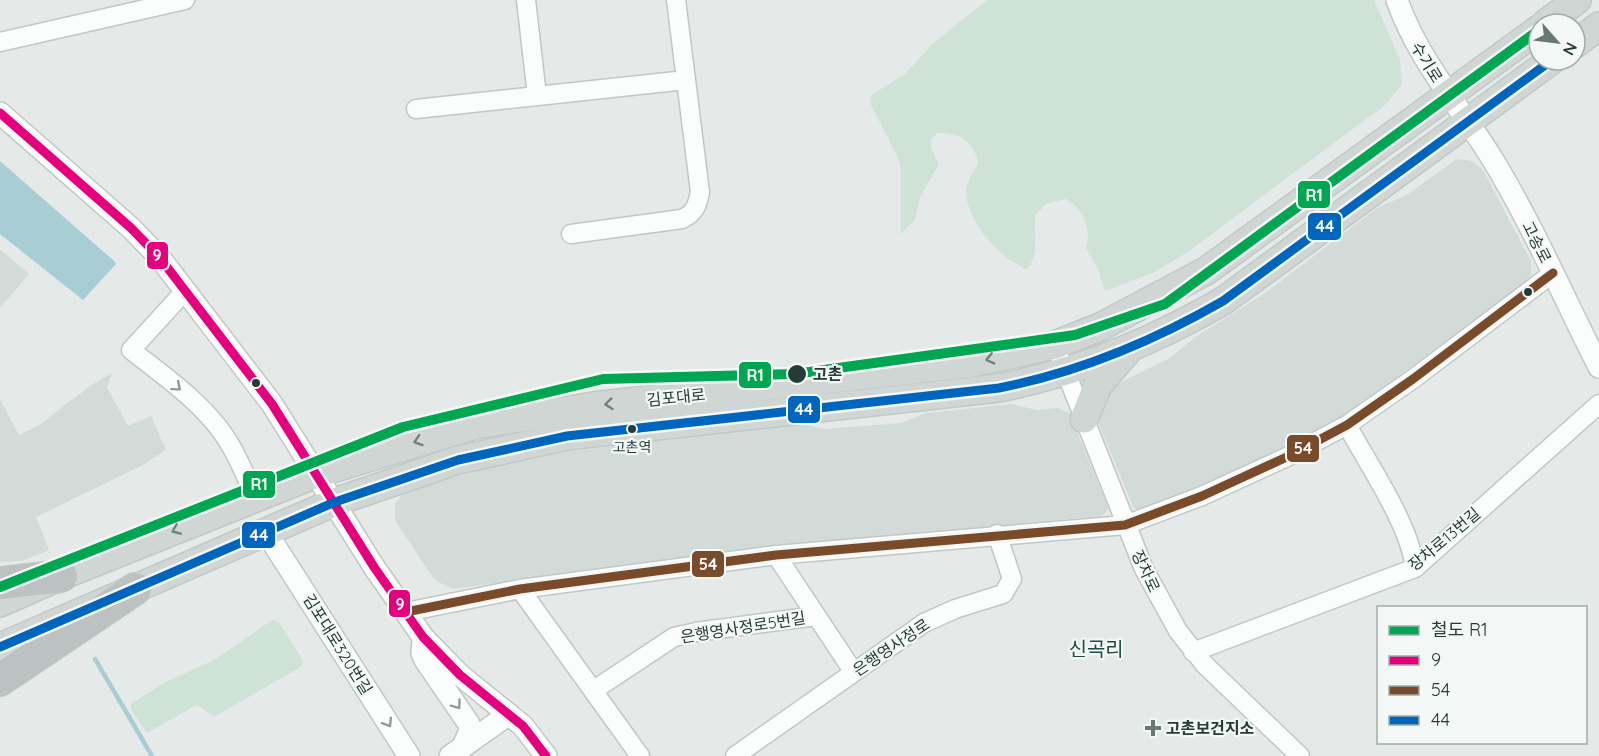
<svg xmlns="http://www.w3.org/2000/svg" width="1599" height="756" font-family="Quicksand,'Noto Sans KR',sans-serif">
  <style>
    .built { fill: #d3dbd8 }
    .green { fill: #cfe2d6 }
    .water { fill: #a9cdd5 }
    .lines { fill: none; stroke-linecap: round; stroke-linejoin: round }
    .stream { stroke: #a9cdd5; stroke-width: 4.5 }
    .minor-casing { stroke: #c2c7c5; stroke-width: 21 }
    .tertiary-casing { stroke: #c2c7c5; stroke-width: 24 }
    .primary-casing { stroke: #c1c9c7; stroke-width: 30 }
    .motorway-casing { stroke: #c1c9c7; stroke-width: 34 }
    .minor { stroke: #fbfcfc; stroke-width: 18 }
    .tertiary { stroke: #fbfcfc; stroke-width: 21 }
    .primary { stroke: #cfd6d4; stroke-width: 27 }
    .motorway { stroke: #bbc2c1; stroke-width: 32 }
    .bus-1-casing { stroke: #f3f8f6; stroke-width: 14 }
    .bus-2-casing { stroke: #f3f8f6; stroke-width: 14 }
    .bus-3-casing { stroke: #f3f8f6; stroke-width: 14 }
    .bus-1 { stroke: #e5007d; stroke-width: 9 }
    .bus-2 { stroke: #7a4b2a; stroke-width: 9 }
    .bus-3 { stroke: #0065bd; stroke-width: 9 }
    .rail-1-casing { stroke: #f3f8f6; stroke-width: 15 }
    .rail-1 { stroke: #00a651; stroke-width: 10 }
    .oneway { stroke: #71817d }
    .oneway2 { stroke: #909c99 }
    .bus-dot { fill: #243c36; stroke: #f3f8f6; stroke-width: 2 }
    .poi-dot { fill: #687974; stroke: #f3f8f6; stroke-width: 2 }
    .labels { text-anchor: middle; stroke-width: 4.5; stroke-linejoin: round; paint-order: stroke }
    .bus-label { font-size: 14px; fill: #243c36; stroke: #f3f8f6 }
    .street-label { font-size: 16px; fill: #243c36; stroke: #f3f8f6 }
    .stop-label { font-size: 16px; font-weight: bold; fill: #243c36; stroke: #f3f8f6; text-anchor: start }
    .poi-label { font-size: 16px; font-weight: bold; fill: #243c36; stroke: #f3f8f6; text-anchor: start }
    .quarter-label { font-size: 20px; fill: #214c44; stroke: #f3f8f6 }
    .line-badge { stroke: #f3f8f6; stroke-width: 2 }
    .badge-label { font-size: 16px; text-anchor: middle; font-weight: bold; fill: #fff }
  </style>
  <rect width="100%" height="100%" fill="#e5eae8"/>
  <!-- built -->
  <path class="built" d="M 1457,159 L 1472,161 L 1483,170 L 1531,261 L 1531,275 L 1526,281 L 1346,416 L 1247,466 L 1147,510 L 1134,509 L 1093,410 L 1104,390 L 1168,359 L 1194,338 L 1265,293 L 1380,206 L 1405,196 Z
    M 0,249 L 29,274 L 0,308 Z
    M 112,373 L 107,387 L 128,426 L 151,416 L 166,450 L 141,466 L 36,517 L 49,550 L 22,561 L 0,562 L 0,399 L 19,435 L 39,425 L 90,386 Z
    M 1011,404 L 1037,410 L 1058,408 L 1069,413 L 1107,504 L 1108,509 L 1102,516 L 763,547 L 453,589 L 438,582 L 431,575 L 395,520 L 395,504 L 404,492 L 508,462 L 563,452 L 802,424 L 825,429 L 901,423 L 927,413 Z"/>
  <!-- green -->
  <path class="green" d="M 987,0 L 1374,0 L 1400,60 L 1402,84 L 1385,105 L 1188,252 L 1152,273 L 1105,291 L 1098,269 L 1086,248 C 1092,228 1083,209 1066,199 L 1046,204 L 1036,214 C 1032,232 1041,254 1027,269 C 1000,259 967,222 966,192 C 965,181 975,172 978,163 C 975,141 958,132 938,133 L 931,139 L 931,147 L 939,164 L 920,197 L 915,220 L 901,234 L 901,169 L 896,154 L 871,105 L 870,96 L 906,73 L 930,46 Z
    M 272,620 L 279,622 L 303,661 L 301,667 L 214,717 L 197,705 L 147,733 L 131,710 L 131,704 L 166,682 L 216,659 Z"/>
  <!-- water -->
  <path class="water" d="M 0,161 L 114,261 L 116,264 L 83,300 L 0,234 Z"/>
  <g class="lines">
    <!-- stream -->
    <path class="stream" d="M 95,659 L 152,756"/>
    <defs>
      <path id="minor" d="M 526,0 L 537,96
        M 0,42 L 185,0
        M 416,109 L 686,80
        M 571,234 L 682,219 C 695,213 697,206 700,192 L 676,0
        M 184,292 L 131,350 C 165,377 202,402 226,438 C 238,456 246,477 255,497
        M 1061,360 L 1144,569 L 1178,631 L 1205,665 L 1300,756
        M 1347,425 C 1369,466 1409,523 1415,568
        M 776,555 L 853,671
        M 520,589 L 640,756
        M 406,612 L 520,589 L 776,555 L 1125,525 L 1202,496 L 1289,456 L 1347,425 L 1413,379 L 1553,273
        M 1193,652 L 1415,568 L 1599,404
        M 594,690 L 674,637 L 696,632 L 816,616
        M 735,756 L 924,623 L 955,609 L 1003,594 L 1012,579 L 997,534"/>
      <path id="tertiary" d="M 1397,0 C 1418,60 1460,106 1493,160 C 1533,226 1564,298 1599,367
        M 0,113 L 131,228 L 160,258 L 272,404 L 374,567 L 423,637 L 460,675 L 523,726 L 546,756
        M 266,532 L 409,756
        M 423,640 L 422,653 L 425,660 L 469,724 L 470,730 L 463,747
        M 450,756 L 509,714"/>
      <path id="primary" d="M 1545,24 L 1577,0
        M 1575,44 L 1599,26
        M 1084,419 L 1098,385 L 1126,353
        M 0,603 L 61,576 L 316,474 L 475,425 L 594,406 L 972,363 L 1055,345 L 1102,326 L 1206,271 L 1539,29
        M 0,647 L 335,502 L 458,460 L 567,436 L 999,388 C 1080,372 1152,342 1223,301 L 1552,60"/>
      <path id="motorway" d="M 0,583 L 61,576
        M 0,680 L 135,589"/>
    </defs>
    <!-- minor casing -->
    <use href="#minor" class="minor-casing"/>
    <!-- tertiary casing -->
    <use href="#tertiary" class="tertiary-casing"/>
    <!-- primary casing -->
    <use href="#primary" class="primary-casing"/>
    <!-- motorway casing -->
    <use href="#motorway" class="motorway-casing"/>
    <!-- minor -->
    <use href="#minor" class="minor"/>
    <!-- tertiary -->
    <use href="#tertiary" class="tertiary"/>
    <!-- primary -->
    <use href="#primary" class="primary"/>
    <!-- motorway -->
    <use href="#motorway" class="motorway"/>
    <defs>
      <path id="bus-1" d="M 0,113 L 131,228 L 160,258 L 272,404 L 374,567 L 423,637 L 460,675 L 523,726 L 546,756"/>
      <path id="bus-2" d="M 406,612 L 520,589 L 776,555 L 1125,525 L 1202,496 L 1289,456 L 1347,425 L 1413,379 L 1553,273"/>
      <path id="bus-3" d="M 0,647 L 335,502 L 458,460 L 567,436 L 999,388 C 1080,372 1152,342 1223,301 L 1552,60"/>
    </defs>
    <!-- bus-1 casing -->
    <use href="#bus-1" class="bus-1-casing"/>
    <!-- bus-2 casing -->
    <use href="#bus-2" class="bus-2-casing"/>
    <!-- bus-3 casing -->
    <use href="#bus-3" class="bus-3-casing"/>
    <!-- bus-1 -->
    <use href="#bus-1" class="bus-1"/>
    <!-- bus-2 -->
    <use href="#bus-2" class="bus-2"/>
    <!-- bus-3 -->
    <use href="#bus-3" class="bus-3"/>
    <defs>
      <path id="rail-1" d="M 0,587 L 403,427 L 603,379 L 795,374 L 1075,335 L 1165,304 L 1539,30"/>
    </defs>
    <!-- rail-1 casing -->
    <use href="#rail-1" class="rail-1-casing"/>
    <!-- rail-1 -->
    <use href="#rail-1" class="rail-1"/>
  </g>
  <!-- one-way arrows -->
  <defs><path id="oneway-chevron" d="M-2-3.5L2.5 0L-2 3.5" fill="none" stroke-width="1.6" stroke-linecap="round" stroke-linejoin="round" transform="scale(1.5)"/></defs>
  <g class="oneway">
    <use href="#oneway-chevron" transform="translate(990 359) rotate(167)"/>
    <use href="#oneway-chevron" transform="translate(609 404) rotate(174)"/>
    <use href="#oneway-chevron" transform="translate(418 441) rotate(162)"/>
    <use href="#oneway-chevron" transform="translate(176 530) rotate(157)"/>
  </g>
  <g class="oneway2">
    <use href="#oneway-chevron" transform="translate(177 387) rotate(40)"/>
    <use href="#oneway-chevron" transform="translate(457 705) rotate(54)"/>
    <use href="#oneway-chevron" transform="translate(388 723) rotate(58)"/>
  </g>
  <!-- markers -->
  <g class="bus-dot">
    <circle cx="1528" cy="292" r="5"/>
    <circle cx="797" cy="374" r="10"/>
    <circle cx="256" cy="383" r="5"/>
    <circle cx="632" cy="429" r="5"/>
  </g>
  <path class="poi-dot" d="M1150 719h6v6h6v6h-6v6h-6v-6h-6v-6h6z"/>
  <g class="labels">
    <!-- bus labels -->
    <g class="bus-label">
      <text x="632" y="452">고촌역</text>
    </g>
    <!-- street labels -->
    <g class="street-label">
      <text transform="translate(1427 62) rotate(58)" y="6">수기로</text>
      <text transform="translate(1537 242) rotate(63)" y="6">고송로</text>
      <text transform="translate(676 397) rotate(-6)" y="6">김포대로</text>
      <text transform="translate(1444 539) rotate(-40)" y="6">장차로13번길</text>
      <text transform="translate(1146 571) rotate(65)" y="6">장차로</text>
      <text transform="translate(743 627) rotate(-9)" y="6">은행영사정로5번길</text>
      <text transform="translate(338 644) rotate(58)" y="6">김포대로320번길</text>
      <text transform="translate(891 647) rotate(-34)" y="6">은행영사정로</text>
    </g>
    <!-- stop labels -->
    <g class="stop-label">
      <text x="813" y="380">고촌</text>
    </g>
    <!-- poi labels -->
    <g class="poi-label">
      <text x="1166" y="734">고촌보건지소</text>
    </g>
    <!-- quarter labels -->
    <g class="quarter-label">
      <text x="1096" y="656">신곡리</text>
    </g>
  </g>
  <g class="line-badge">
    <rect x="1297" y="180" width="34" height="29" rx="6" fill="#00a651"/>
    <rect x="1307" y="212" width="35" height="29" rx="6" fill="#0065bd"/>
    <rect x="146" y="241" width="23" height="29" rx="6" fill="#e5007d"/>
    <rect x="738" y="361" width="34" height="28" rx="6" fill="#00a651"/>
    <rect x="787" y="395" width="34" height="29" rx="6" fill="#0065bd"/>
    <rect x="1286" y="434" width="34" height="29" rx="6" fill="#7a4b2a"/>
    <rect x="242" y="470" width="34" height="29" rx="6" fill="#00a651"/>
    <rect x="241" y="521" width="35" height="28" rx="6" fill="#0065bd"/>
    <rect x="691" y="550" width="34" height="28" rx="6" fill="#7a4b2a"/>
    <rect x="388" y="589" width="23" height="29" rx="6" fill="#e5007d"/>
  </g>
  <g class="badge-label">
    <text x="1314" y="201">R1</text>
    <text x="1325" y="232">44</text>
    <text x="157" y="261">9</text>
    <text x="755" y="381">R1</text>
    <text x="804" y="415">44</text>
    <text x="1303" y="454">54</text>
    <text x="259" y="490">R1</text>
    <text x="259" y="541">44</text>
    <text x="708" y="570">54</text>
    <text x="400" y="610">9</text>
  </g>
  <!-- legend -->
  <rect x="1377" y="606" width="210" height="138" fill="#f3f8f6" stroke="#a0ada9" stroke-width="1.5"/>
  <rect x="1389" y="626" width="30" height="9" fill="#00a651" stroke="#a0ada9" stroke-width="1.5"/>
  <text x="1431" y="636" font-size="18" fill="#243c36">철도 R1</text>
  <rect x="1389" y="656" width="30" height="9" fill="#e5007d" stroke="#a0ada9" stroke-width="1.5"/>
  <text x="1431" y="666" font-size="18" fill="#243c36">9</text>
  <rect x="1389" y="686" width="30" height="9" fill="#7a4b2a" stroke="#a0ada9" stroke-width="1.5"/>
  <text x="1431" y="696" font-size="18" fill="#243c36">54</text>
  <rect x="1389" y="716" width="30" height="9" fill="#0065bd" stroke="#a0ada9" stroke-width="1.5"/>
  <text x="1431" y="726" font-size="18" fill="#243c36">44</text>
  <!-- north arrow -->
  <g transform="translate(1557 42) rotate(118)"><circle r="28" fill="#f3f8f6" stroke="#a0ada9" stroke-width="1.5"/>
  <path d="M0-4.5L10 22L0 15L-10 22Z" fill="#687974"/>
  <text y="-9" font-size="16" font-weight="bold" text-anchor="middle" fill="#243c36">N</text>
  </g>
</svg>
